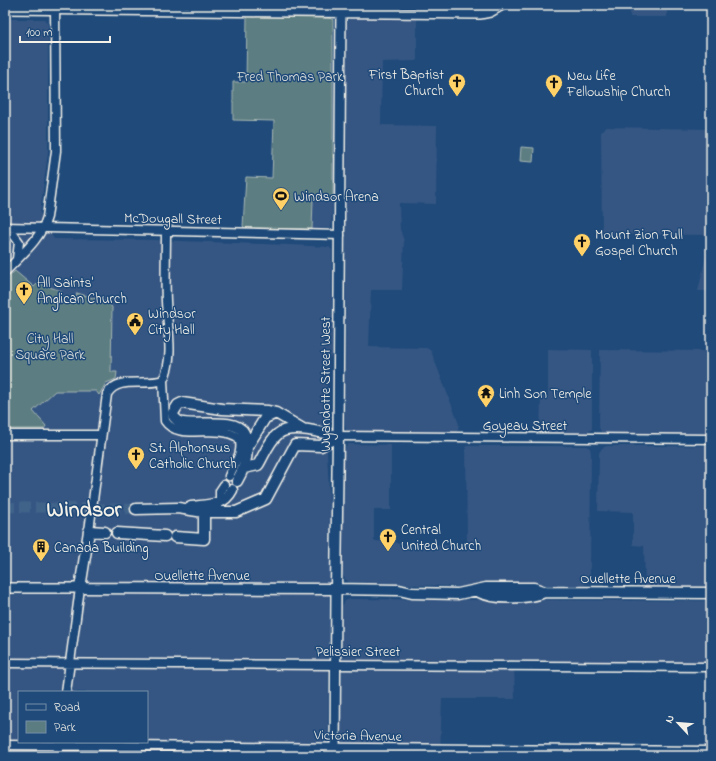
<svg xmlns="http://www.w3.org/2000/svg" width="716" height="761" font-family="'Indie Flower',sans-serif">
  <style>
    .built { fill: #365683; fill-rule: evenodd }
    .green { fill: #5b7d81; stroke: #a8b7b4 }
    .lines { fill: none; stroke-linecap: round; stroke-linejoin: round }
    .primary-tunnel { stroke: #3f638a; stroke-width: 10; stroke-dasharray: 10 5; stroke-linecap: butt }
    .tertiary-casing { stroke: #f4f1e8; stroke-width: 11 }
    .secondary-casing { stroke: #f4f1e8; stroke-width: 12 }
    .primary-casing { stroke: #f4f1e8; stroke-width: 13 }
    .tertiary { stroke: #1f4a7a; stroke-width: 8 }
    .secondary { stroke: #1f4a7a; stroke-width: 9 }
    .primary { stroke: #1f4a7a; stroke-width: 10 }
    .labels { text-anchor: middle; stroke-width: 3; stroke-linejoin: round; paint-order: stroke }
    .poi-label { font-size: 14px; fill: #f4f1e8; stroke: #1f4a7a; text-anchor: start }
    .park-label { font-size: 14px; fill: #dde0d9; stroke: #1f4a7a }
    .street-label { font-size: 14px; fill: #f4f1e8; stroke: #1f4a7a }
    .town-label { font-size: 22px; font-weight: bold; fill: #f4f1e8; stroke: #1f4a7a }
  </style>
  <rect width="100%" height="100%" fill="#1f4a7a"/>
  <filter id="ink" filterUnits="userSpaceOnUse"><feTurbulence type="fractalNoise" baseFrequency=".025" numOctaves="2"/><feDisplacementMap in="SourceGraphic" scale="8" xChannelSelector="R" yChannelSelector="G"/><feConvolveMatrix kernelMatrix="1 2 1 2 8 2 1 2 1" color-interpolation-filters="sRGB"/></filter>
  <g filter="url(#ink)">
    <!-- built -->
    <path class="built" d="M 347,5 L 438,5 L 432,10 L 351,10 Z
      M 630,5 L 667,5 L 667,17 L 630,17 Z
      M 353,17 L 417,19 L 417,61 L 382,62 L 381,125 L 437,126 L 436,204 L 399,203 L 400,229 L 404,241 L 402,290 L 371,290 L 369,347 L 427,348 L 431,351 L 459,424 L 458,430 L 456,432 L 350,432 L 346,430 L 345,425 L 347,24 L 348,20 Z
      M 5,19 L 44,19 L 48,24 L 48,152 L 40,213 L 54,239 L 155,240 L 290,245 L 329,247 L 332,250 L 332,355 L 329,359 L 325,414 L 330,510 L 328,756 L 117,756 L 117,752 L 68,752 L 57,756 L 46,754 L 5,754 ZM 19,692 L 147,692 L 147,742 L 19,742 Z
      M 606,127 L 711,129 L 711,235 L 602,234 L 601,132 Z
      M 313,199 L 333,199 L 331,228 L 312,229 Z
      M 707,243 L 711,243 L 711,291 L 698,291 L 706,256 Z
      M 548,349 L 592,350 L 592,429 L 587,433 L 540,434 L 541,397 L 548,397 Z
      M 600,350 L 711,351 L 711,435 L 608,434 L 601,432 L 599,427 Z
      M 348,444 L 391,445 L 391,510 L 374,510 L 374,541 L 395,542 L 402,546 L 467,545 L 466,446 L 586,446 L 590,448 L 591,453 L 590,579 L 588,583 L 583,585 L 500,585 L 488,588 L 349,582 L 345,579 L 342,574 L 344,450 Z
      M 607,446 L 711,446 L 711,587 L 645,587 L 644,546 L 633,545 L 633,512 L 598,511 L 599,453 L 602,448 Z
      M 350,599 L 711,601 L 711,664 L 514,660 L 515,699 L 442,699 L 440,756 L 341,756 L 342,606 L 345,601 Z"/>
    <!-- green -->
    <path class="green" d="M 247,16 L 330,18 L 333,20 L 333,199 L 313,199 L 312,229 L 245,228 L 243,226 L 246,177 L 272,178 L 274,121 L 233,120 L 233,82 L 246,82 Z
      M 708,79 L 711,79 L 711,105 L 708,105 Z
      M 521,147 L 534,148 L 533,162 L 520,161 Z
      M 15,271 L 34,287 L 38,283 L 61,291 L 61,303 L 75,303 L 77,293 L 106,302 L 112,307 L 111,372 L 117,372 L 116,379 L 106,383 L 99,395 L 96,391 L 55,391 L 33,411 L 46,426 L 44,429 L 5,429 L 5,280 Z"/>
    <g class="lines">
      <!-- primary-tunnel -->
      <path class="primary-tunnel" d="M 5,507 L 136,509"/>
      <defs>
        <path id="tertiary" d="M 5,227 L 340,235
          M 8,227 L 19,242 L 17,259
          M 5,272 C 21,255 41,239 47,217 L 56,151 L 55,5
          M 163,380 L 165,421 C 179,442 217,422 239,438 C 244,452 235,463 229,476
          M 163,380 C 175,358 167,326 166,301 C 165,278 166,254 166,231
          M 5,435 L 101,435
          M 338,436 L 711,439
          M 220,502 L 220,491 L 224,485
          M 89,531 L 107,394 C 119,375 144,387 163,380
          M 5,663 L 711,667
          M 66,692 L 80,588
          M 5,745 L 711,751
          M 57,756 L 59,742"/>
        <path id="secondary" d="M 5,9 L 480,14 L 490,12 L 502,5
          M 338,436 L 341,5
          M 5,588 L 80,588
          M 335,756 L 336,589"/>
        <path id="primary" d="M 247,447 L 265,418 L 276,413
          M 244,468 L 258,465 C 264,455 269,441 278,434 C 290,423 323,433 338,436
          M 237,481 C 244,469 249,456 246,442 C 246,440 245,435 244,433 C 235,416 195,428 179,422 L 174,417 L 173,413 L 178,405 L 182,403 L 222,409 L 268,411 L 276,413 L 303,429
          M 191,507 C 208,505 224,506 232,490
          M 136,509 L 178,508 L 204,512 L 236,512 L 266,499 L 295,445 L 321,446 L 338,436
          M 105,532 L 89,531 L 80,588 L 336,589 L 399,590 L 412,593 L 458,594 L 486,588 L 534,588 L 545,592 L 711,593
          M 117,533 L 165,536
          M 175,537 L 204,539 L 204,512
          M 336,589 L 338,436
          M 477,591 C 493,600 529,599 545,592"/>
      </defs>
      <!-- tertiary casing -->
      <use href="#tertiary" class="tertiary-casing"/>
      <!-- secondary casing -->
      <use href="#secondary" class="secondary-casing"/>
      <!-- primary casing -->
      <use href="#primary" class="primary-casing"/>
      <!-- tertiary -->
      <use href="#tertiary" class="tertiary"/>
      <!-- secondary -->
      <use href="#secondary" class="secondary"/>
      <!-- primary -->
      <use href="#primary" class="primary"/>
    </g>
  </g>
  <!-- icons -->
  <defs>
    <symbol id="church-pin" viewBox="-11 -11 22 30"><path d="M0 17L-7.5 6A9.5 9.5 0 1 1 7.5 6Z" fill="#ffd166" stroke="#1f4a7a"/><path d="M-1.2-6h2.4v3.5h3.3v2.4h-3.3V6h-2.4V-.1h-3.3v-2.4h3.3Z" fill="#111"/></symbol>
    <symbol id="stadium-pin" viewBox="-11 -11 22 30"><path d="M0 17L-7.5 6A9.5 9.5 0 1 1 7.5 6Z" fill="#ffd166" stroke="#1f4a7a"/><path d="M0-5a6.5 5 0 1 0 0 10a6.5 5 0 1 0 0-10ZM-3.5-1.8h7v3.6h-7Z" fill="#111"/></symbol>
    <symbol id="civic-pin" viewBox="-11 -11 22 30"><path d="M0 17L-7.5 6A9.5 9.5 0 1 1 7.5 6Z" fill="#ffd166" stroke="#1f4a7a"/><path d="M-.6-6.5H3V-4.5H.6V-3L4-1V1h2V6H-6V1h2V-1L-.6-3ZM-1.2 2.5V6h2.4V2.5Z" fill="#111"/></symbol>
    <symbol id="temple-pin" viewBox="-11 -11 22 30"><path d="M0 17L-7.5 6A9.5 9.5 0 1 1 7.5 6Z" fill="#ffd166" stroke="#1f4a7a"/><path d="M0-6L5-2H3V0L6.5 2.5H4V6H1.5V3h-3V6H-4V2.5H-6.5L-3 0V-2H-5Z" fill="#111"/></symbol>
    <symbol id="building-pin" viewBox="-11 -11 22 30"><path d="M0 17L-7.5 6A9.5 9.5 0 1 1 7.5 6Z" fill="#ffd166" stroke="#1f4a7a"/><path d="M-4-6H4V6H1V3H-1V6H-4ZM-2.5-4.3h1.7v1.8h-1.7ZM.8-4.3h1.7v1.8H.8ZM-2.5-1h1.7V.8h-1.7ZM.8-1h1.7V.8H.8Z" fill="#111"/></symbol>
  </defs>
  <g fill-rule="evenodd">
    <use href="#church-pin" x="447" y="72" width="20" height="27"/>
    <use href="#church-pin" x="544" y="73" width="20" height="27"/>
    <use href="#stadium-pin" x="271" y="186" width="20" height="27"/>
    <use href="#church-pin" x="572" y="232" width="20" height="27"/>
    <use href="#church-pin" x="14" y="280" width="20" height="27"/>
    <use href="#civic-pin" x="125" y="311" width="20" height="27"/>
    <use href="#temple-pin" x="476" y="383" width="20" height="27"/>
    <use href="#church-pin" x="126" y="445" width="20" height="27"/>
    <use href="#church-pin" x="378" y="527" width="20" height="27"/>
    <use href="#building-pin" x="31" y="537" width="20" height="27"/>
  </g>
  <g class="labels">
    <!-- poi labels -->
    <g class="poi-label">
      <text x="444" y="79" text-anchor="end">First Baptist<tspan x="444" dy="16">Church</tspan></text>
      <text x="567" y="80">New Life<tspan x="567" dy="16">Fellowship Church</tspan></text>
      <text x="294" y="201">Windsor Arena</text>
      <text x="595" y="239">Mount Zion Full<tspan x="595" dy="16">Gospel Church</tspan></text>
      <text x="37" y="287">All Saints'<tspan x="37" dy="16">Anglican Church</tspan></text>
      <text x="148" y="318">Windsor<tspan x="148" dy="16">City Hall</tspan></text>
      <text x="499" y="398">Linh Son Temple</text>
      <text x="149" y="452">St. Alphonsus<tspan x="149" dy="16">Catholic Church</tspan></text>
      <text x="401" y="534">Central<tspan x="401" dy="16">United Church</tspan></text>
      <text x="54" y="552">Canada Building</text>
    </g>
    <!-- park labels -->
    <g class="park-label">
      <text x="290" y="81">Fred Thomas Park</text>
      <text x="50" y="343">City Hall<tspan x="50" dy="16">Square Park</tspan></text>
    </g>
    <!-- street labels -->
    <g class="street-label">
      <text transform="translate(173 218) rotate(1)" y="5">McDougall Street</text>
      <text transform="translate(325 384) rotate(-90)" y="5">Wyandotte Street West</text>
      <text x="525" y="430">Goyeau Street</text>
      <text x="202" y="580">Ouellette Avenue</text>
      <text x="628" y="583">Ouellette Avenue</text>
      <text x="358" y="656">Pelissier Street</text>
      <text transform="translate(358 735) rotate(1)" y="5">Victoria Avenue</text>
    </g>
    <!-- town labels -->
    <g class="town-label">
      <text x="84" y="516">Windsor</text>
    </g>
  </g>
  <!-- margin -->
  <rect width="716" height="761" fill="none" stroke="#1f4a7a" stroke-width="20"/>
  <rect x="10" y="10" width="696" height="741" fill="none" stroke="#f4f1e8" stroke-width="1.5" filter="url(#ink)"/>
  <!-- legend -->
  <rect x="18" y="691" width="130" height="52" fill="#1f4a7a" stroke="#748da6"/>
  <rect x="26" y="704" width="20" height="6" fill="#1f4a7a" stroke="#748da6"/>
  <text x="54" y="711" font-size="12" fill="#f4f1e8">Road</text>
  <rect x="26" y="721" width="20" height="12" fill="#5b7d81" stroke="#748da6"/>
  <text x="54" y="731" font-size="12" fill="#f4f1e8">Park</text>
  <!-- north arrow -->
  <g transform="translate(678 723) rotate(296)" stroke="#1f4a7a" stroke-width="3" paint-order="stroke">
  <path d="M0-3L7 15L0 10L-7 15Z" fill="#f4f1e8"/>
  <text y="-6" font-size="11" font-weight="bold" text-anchor="middle" fill="#f4f1e8">N</text>
  </g>
  <!-- scale -->
  <path d="M20 36v6h90v-6" fill="none" stroke="#f4f1e8" stroke-width="2"/>
  <text x="26" y="36" font-size="12" fill="#f4f1e8" stroke="#1f4a7a" stroke-width="3" paint-order="stroke">100 m</text>
</svg>
